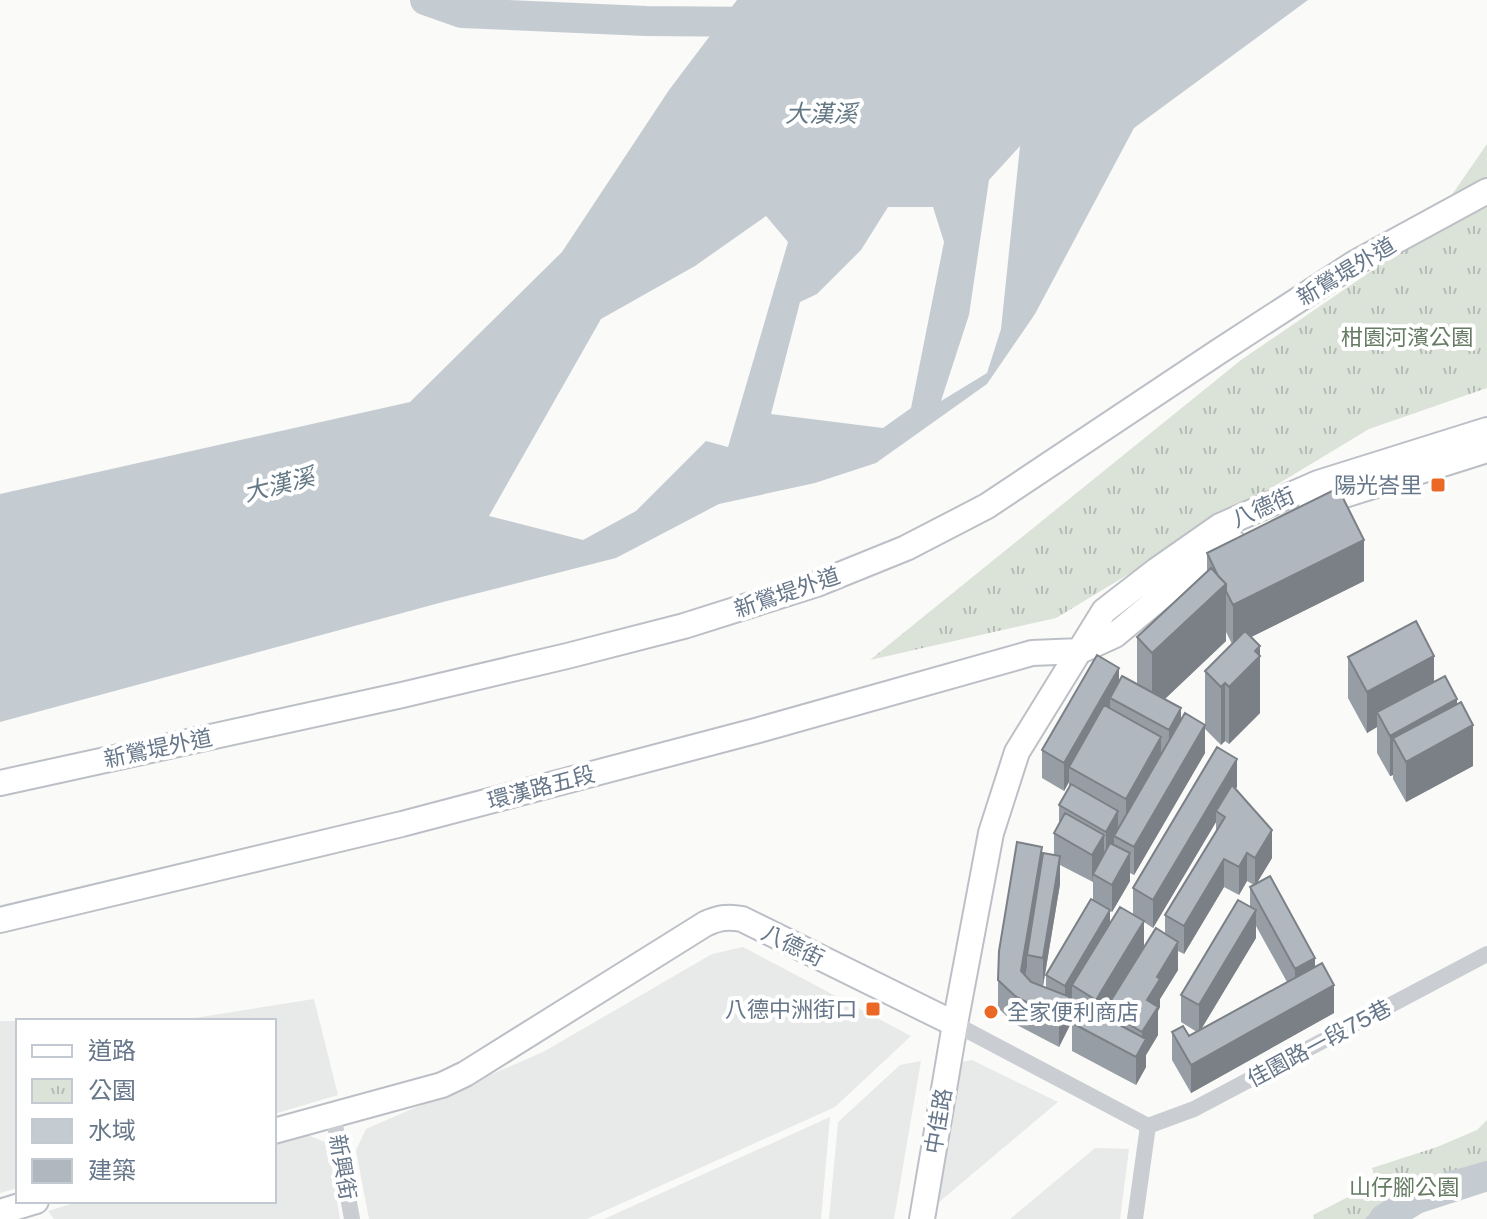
<svg xmlns="http://www.w3.org/2000/svg" width="1487" height="1219" font-family="'Public Sans','Noto Sans TC',sans-serif">
  <style>
    .built { fill: #e8e9e9 }
    .park { fill: url(#park-tufts) }
    .water { fill: #c4ccd2; fill-rule: evenodd }
    .lines { fill: none; stroke-linecap: round; stroke-linejoin: round }
    .stream { stroke: #c4ccd2; stroke-width: 5 }
    .river { stroke: #c4ccd2; stroke-width: 30 }
    .secondary-casing { stroke: #bcc0c6; stroke-width: 28 }
    .street { stroke: #cacdd1; stroke-width: 16 }
    .secondary { stroke: #fff; stroke-width: 24 }
    .wall { fill: #979da4; fill-rule: evenodd }
    .shaded-wall { fill: #7b8086 }
    .building { fill: #b0b7bf; stroke: #7b8086; stroke-width: 2 }
    .poi-dot { fill: #eb6726; stroke: #fff; stroke-width: 3 }
    .labels { text-anchor: middle; stroke-width: 8; stroke-linejoin: round; paint-order: stroke }
    .street-label { font-size: 22px; fill: #67778a; stroke: #fff }
    .park-label { font-size: 22px; fill: #667b63; stroke: #fff }
    .poi-label { font-size: 22px; fill: #67778a; stroke: #fff; text-anchor: end }
    .water-label { font-size: 24px; font-style: italic; fill: #637884; stroke: #fff }
  </style>
  <defs>
    <pattern id="park-tufts" width="24" height="20" patternUnits="userSpaceOnUse" patternTransform="scale(2)"><rect width="24" height="20" fill="#dbe2d8"/><path d="M3 7l-1-3M5 7V3M7 7l1-3M15 17l-1-3M17 17v-4M19 17l1-3" fill="none" stroke="#b5bcb5"/></pattern>
  </defs>
  <rect width="100%" height="100%" fill="#fafaf8"/>
  <!-- built -->
  <path class="built" d="M 743,947 L 911,1036 L 835,1107 L 587,1219 L 369,1219 L 356,1150 L 366,1129 L 543,1052 L 712,954 Z
    M 314,999 L 338,1095 L 274,1114 L 274,1021 L 112,1021 L 176,1021 Z
    M 0,1021 L 18,1021 L 18,1188 L 0,1193 Z
    M 972,1060 L 1058,1102 L 939,1202 L 955,1063 Z
    M 921,1061 L 894,1219 L 829,1219 L 838,1122 L 900,1065 Z
    M 830,1117 L 821,1219 L 604,1219 Z
    M 307,1135 L 328,1143 L 340,1219 L 54,1219 L 48,1211 L 81,1201 L 274,1201 L 274,1145 Z
    M 1095,1148 L 1129,1149 L 1120,1219 L 1010,1219 Z"/>
  <!-- park -->
  <path class="park" d="M 1487,144 L 1487,388 L 1369,429 L 1056,618 L 870,660 L 1241,360 L 1424,235 Z
    M 1487,1120 L 1487,1183 L 1453,1191 L 1406,1219 L 1314,1219 L 1313,1215 L 1356,1193 L 1375,1179 L 1372,1168 L 1437,1147 L 1477,1130 Z"/>
  <!-- water -->
  <path class="water" d="M 737,0 L 1308,0 L 1134,128 L 1035,314 L 987,384 L 876,463 L 815,483 L 719,504 L 616,558 L 443,602 L 0,722 L 0,494 L 410,402 L 562,252 L 669,90 ZM 1020,146 L 1001,329 L 987,373 L 941,401 L 969,315 L 989,180 ZM 888,207 L 933,207 L 944,242 L 911,408 L 883,428 L 771,414 L 800,302 L 817,294 L 861,250 ZM 766,216 L 788,242 L 728,447 L 706,441 L 636,511 L 583,540 L 489,516 L 601,319 L 695,266 Z"/>
  <g class="lines">
    <!-- stream -->
    <path class="stream" d="M 1368,1219 L 1396,1197 L 1444,1175 L 1487,1164"/>
    <!-- river -->
    <path class="river" d="M 425,0 L 462,13 L 646,21 L 760,22
      M 1384,1219 L 1416,1199 L 1487,1176"/>
    <defs>
      <path id="secondary" d="M 1311,508 L 1338,497 L 1487,450
        M 0,783 L 402,695 L 567,656 L 684,626 L 817,584 L 906,548 L 987,506 L 1218,352 L 1355,263 L 1487,191
        M 0,920 L 402,824 L 759,730 L 1032,653 L 1080,651 L 1115,635 L 1180,581 L 1233,542
        M 274,1131 L 442,1085 L 465,1074 L 705,924 C 718,918 727,916 742,919 L 955,1024
        M 0,1212 L 36,1201
        M 922,1219 L 955,1024 L 991,833 L 1017,752 L 1104,611 L 1157,570 L 1220,526 L 1318,483 L 1487,430"/>
    </defs>
    <!-- secondary casing -->
    <use href="#secondary" class="secondary-casing"/>
    <!-- street -->
    <path class="street" d="M 955,1024 L 1148,1126
      M 333,1114 L 352,1219
      M 1148,1126 L 1194,1109 L 1487,954
      M 1135,1219 L 1148,1126"/>
    <!-- secondary -->
    <use href="#secondary" class="secondary"/>
  </g>
  <!-- wall -->
  <path class="wall" d="M 1207,553 L 1364,581 L 1251,637 L 1260,646 L 1260,713 L 1229,744 L 1225,741 L 1221,745 L 1205,729 L 1205,753 L 1134,875 L 1130,873 L 1130,881 L 1112,912 L 1110,911 L 1110,923 L 1133,915 L 1133,888 L 1237,787 L 1235,789 L 1272,858 L 1257,883 L 1315,967 L 1334,1013 L 1191,1093 L 1172,1060 L 1172,1032 L 1189,1036 L 1197,1032 L 1181,1022 L 1181,995 L 1250,906 L 1250,887 L 1254,885 L 1247,881 L 1239,895 L 1224,887 L 1184,954 L 1178,951 L 1178,970 L 1160,999 L 1160,1007 L 1158,1011 L 1158,1035 L 1146,1055 L 1146,1067 L 1136,1085 L 1072,1051 L 1072,1023 L 1076,1016 L 1072,1013 L 1072,1002 L 1070,1006 L 1070,1025 L 1059,1047 L 1015,1024 L 998,1008 L 998,980 L 1042,859 L 1054,855 L 1054,833 L 1059,824 L 1059,805 L 1069,787 L 1069,782 L 1064,791 L 1042,778 L 1042,750 L 1119,680 L 1137,684 L 1137,637 L 1207,572 ZM 1226,632 L 1232,644 L 1205,671 L 1205,725 L 1181,720 L 1165,699 L 1226,641 ZM 1216,822 L 1216,832 L 1165,915 L 1165,934 L 1144,947 L 1144,922 L 1153,928 ZM 1060,865 L 1093,882 L 1093,900 L 1046,975 L 1046,988 L 1039,985 L 1043,986 L 1060,884 ZM 1256,926 L 1287,982 L 1201,1029 L 1256,938 Z
    M 1348,657 L 1434,681 L 1457,704 L 1473,766 L 1406,802 L 1393,779 L 1393,775 L 1390,776 L 1377,753 L 1377,727 L 1367,733 L 1348,698 Z"/>
  <!-- shaded-wall -->
  <path class="shaded-wall" d="M 1364,540 L 1364,581 L 1233,646 L 1233,605 Z
    M 1226,584 L 1226,641 L 1152,711 L 1152,653 Z
    M 1260,646 L 1260,713 L 1229,744 L 1229,687 Z
    M 1434,656 L 1434,696 L 1377,712 L 1377,727 L 1367,733 L 1367,692 Z
    M 1119,668 L 1119,696 L 1110,698 L 1110,712 L 1069,767 L 1069,782 L 1064,791 L 1064,763 Z
    M 1225,683 L 1225,741 L 1221,745 L 1221,687 Z
    M 1457,699 L 1457,733 L 1473,725 L 1473,766 L 1406,802 L 1406,762 L 1393,738 L 1393,775 L 1390,776 L 1390,736 Z
    M 1181,708 L 1181,736 L 1169,758 L 1169,730 Z
    M 1205,725 L 1205,753 L 1134,875 L 1134,847 Z
    M 1161,737 L 1161,765 L 1126,827 L 1126,799 Z
    M 1237,759 L 1237,787 L 1221,814 L 1216,811 L 1216,822 L 1153,928 L 1153,900 Z
    M 1118,811 L 1118,838 L 1114,836 L 1114,846 L 1106,860 L 1106,832 Z
    M 1272,830 L 1272,858 L 1255,886 L 1255,858 Z
    M 1104,835 L 1104,863 L 1093,874 L 1092,883 L 1092,855 Z
    M 1042,847 L 1042,875 L 1027,955 L 1027,966 L 1021,999 L 1021,971 Z
    M 1130,853 L 1130,881 L 1112,912 L 1112,885 Z
    M 1247,853 L 1247,881 L 1239,895 L 1239,867 Z
    M 1060,856 L 1060,884 L 1043,986 L 1043,958 Z
    M 1224,859 L 1224,887 L 1184,954 L 1184,926 Z
    M 1110,910 L 1110,938 L 1072,985 L 1072,1002 L 1070,1006 L 1070,1025 L 1059,1047 L 1059,1019 L 1065,1006 L 1065,986 Z
    M 1256,910 L 1256,938 L 1199,1033 L 1199,1005 Z
    M 1144,921 L 1144,949 L 1105,1010 L 1105,1013 L 1096,1028 L 1096,1000 Z
    M 1178,942 L 1178,970 L 1160,999 L 1160,1007 L 1158,1011 L 1158,1035 L 1146,1055 L 1146,1067 L 1136,1085 L 1136,1057 L 1142,1045 L 1142,1032 L 1147,1000 L 1157,977 Z
    M 1315,958 L 1315,986 L 1295,997 L 1295,969 Z
    M 1334,985 L 1334,1013 L 1191,1093 L 1191,1065 Z"/>
  <!-- building -->
  <path class="building" d="M 1338,488 L 1364,540 L 1233,605 L 1226,591 L 1226,584 L 1218,576 L 1207,553 Z
    M 1211,568 L 1226,584 L 1152,653 L 1137,637 Z
    M 1416,621 L 1434,656 L 1367,692 L 1348,657 Z
    M 1245,631 L 1260,646 L 1255,651 L 1260,656 L 1229,687 L 1225,683 L 1221,687 L 1205,671 Z
    M 1097,655 L 1119,668 L 1064,763 L 1042,750 Z
    M 1122,676 L 1181,708 L 1169,730 L 1110,698 Z
    M 1445,676 L 1457,699 L 1390,736 L 1377,712 Z
    M 1461,702 L 1473,725 L 1406,762 L 1393,738 Z
    M 1104,705 L 1161,737 L 1126,799 L 1069,767 Z
    M 1185,713 L 1205,725 L 1134,847 L 1114,836 Z
    M 1217,747 L 1237,759 L 1153,900 L 1133,888 Z
    M 1071,784 L 1118,811 L 1106,832 L 1059,805 Z
    M 1232,785 L 1272,830 L 1255,858 L 1247,853 L 1239,867 L 1224,859 L 1184,926 L 1165,915 L 1225,817 L 1216,811 Z
    M 1065,813 L 1104,835 L 1092,855 L 1054,833 Z
    M 1017,842 L 1042,847 L 1021,971 L 1031,982 L 1070,997 L 1059,1019 L 1015,996 L 998,980 L 999,951 Z
    M 1110,843 L 1130,853 L 1112,885 L 1093,874 Z
    M 1043,853 L 1060,856 L 1043,958 L 1027,955 Z
    M 1270,876 L 1315,958 L 1295,969 L 1250,887 Z
    M 1091,899 L 1110,910 L 1065,986 L 1046,975 Z
    M 1238,900 L 1256,910 L 1199,1005 L 1181,995 Z
    M 1120,907 L 1144,921 L 1096,1000 L 1072,985 Z
    M 1156,928 L 1178,942 L 1157,977 L 1160,979 L 1147,1000 L 1158,1007 L 1142,1032 L 1105,1010 Z
    M 1322,963 L 1334,985 L 1191,1065 L 1172,1032 L 1183,1026 L 1189,1036 Z
    M 1082,1005 L 1146,1039 L 1136,1057 L 1072,1023 Z"/>
  <!-- markers -->
  <g class="poi-dot">
    <rect x="1430" y="477" width="16" height="16" rx="4"/>
    <rect x="865" y="1001" width="16" height="16" rx="4"/>
    <circle cx="991" cy="1012" r="8"/>
  </g>
  <g class="labels">
    <!-- street labels -->
    <g class="street-label">
      <text transform="translate(1346 271) rotate(-31)" y="8">新鶯堤外道</text>
      <text transform="translate(1263 507) rotate(-24)" y="8">八德街</text>
      <text transform="translate(787 592) rotate(-19)" y="8">新鶯堤外道</text>
      <text transform="translate(158 748) rotate(-12)" y="8">新鶯堤外道</text>
      <text transform="translate(541 787) rotate(-15)" y="8">環漢路五段</text>
      <text transform="translate(793 945) rotate(26)" y="8">八德街</text>
      <text transform="translate(1319 1043) rotate(-28)" y="8">佳園路一段75巷</text>
      <text transform="translate(938 1121) rotate(-80)" y="8">中佳路</text>
      <text transform="translate(343 1167) rotate(80)" y="8">新興街</text>
    </g>
    <!-- park labels -->
    <g class="park-label">
      <text x="1407" y="345">柑園河濱公園</text>
      <text x="1404" y="1195">山仔腳公園</text>
    </g>
    <!-- poi labels -->
    <g class="poi-label">
      <text x="1422" y="493">陽光峇里</text>
      <text x="857" y="1017">八德中洲街口</text>
      <text x="1007" y="1020" text-anchor="start">全家便利商店</text>
    </g>
    <!-- water labels -->
    <g class="water-label">
      <text x="821" y="122">大漢溪</text>
      <text transform="translate(279 485) rotate(-14)" y="8">大漢溪</text>
    </g>
  </g>
  <!-- legend -->
  <rect x="16" y="1019" width="260" height="184" fill="#ffffff" stroke="#c2c9d0" stroke-width="2"/>
  <rect x="32" y="1045" width="40" height="12" fill="#ffffff" stroke="#c2c9d0" stroke-width="2"/>
  <text x="88" y="1059" font-size="24" fill="#67778a">道路</text>
  <rect x="32" y="1079" width="40" height="24" fill="url(#park-tufts)" stroke="#c2c9d0" stroke-width="2"/>
  <text x="88" y="1099" font-size="24" fill="#67778a">公園</text>
  <rect x="32" y="1119" width="40" height="24" fill="#c4ccd2" stroke="#c2c9d0" stroke-width="2"/>
  <text x="88" y="1139" font-size="24" fill="#67778a">水域</text>
  <rect x="32" y="1159" width="40" height="24" fill="#b0b7bf" stroke="#c2c9d0" stroke-width="2"/>
  <text x="88" y="1179" font-size="24" fill="#67778a">建築</text>
</svg>
